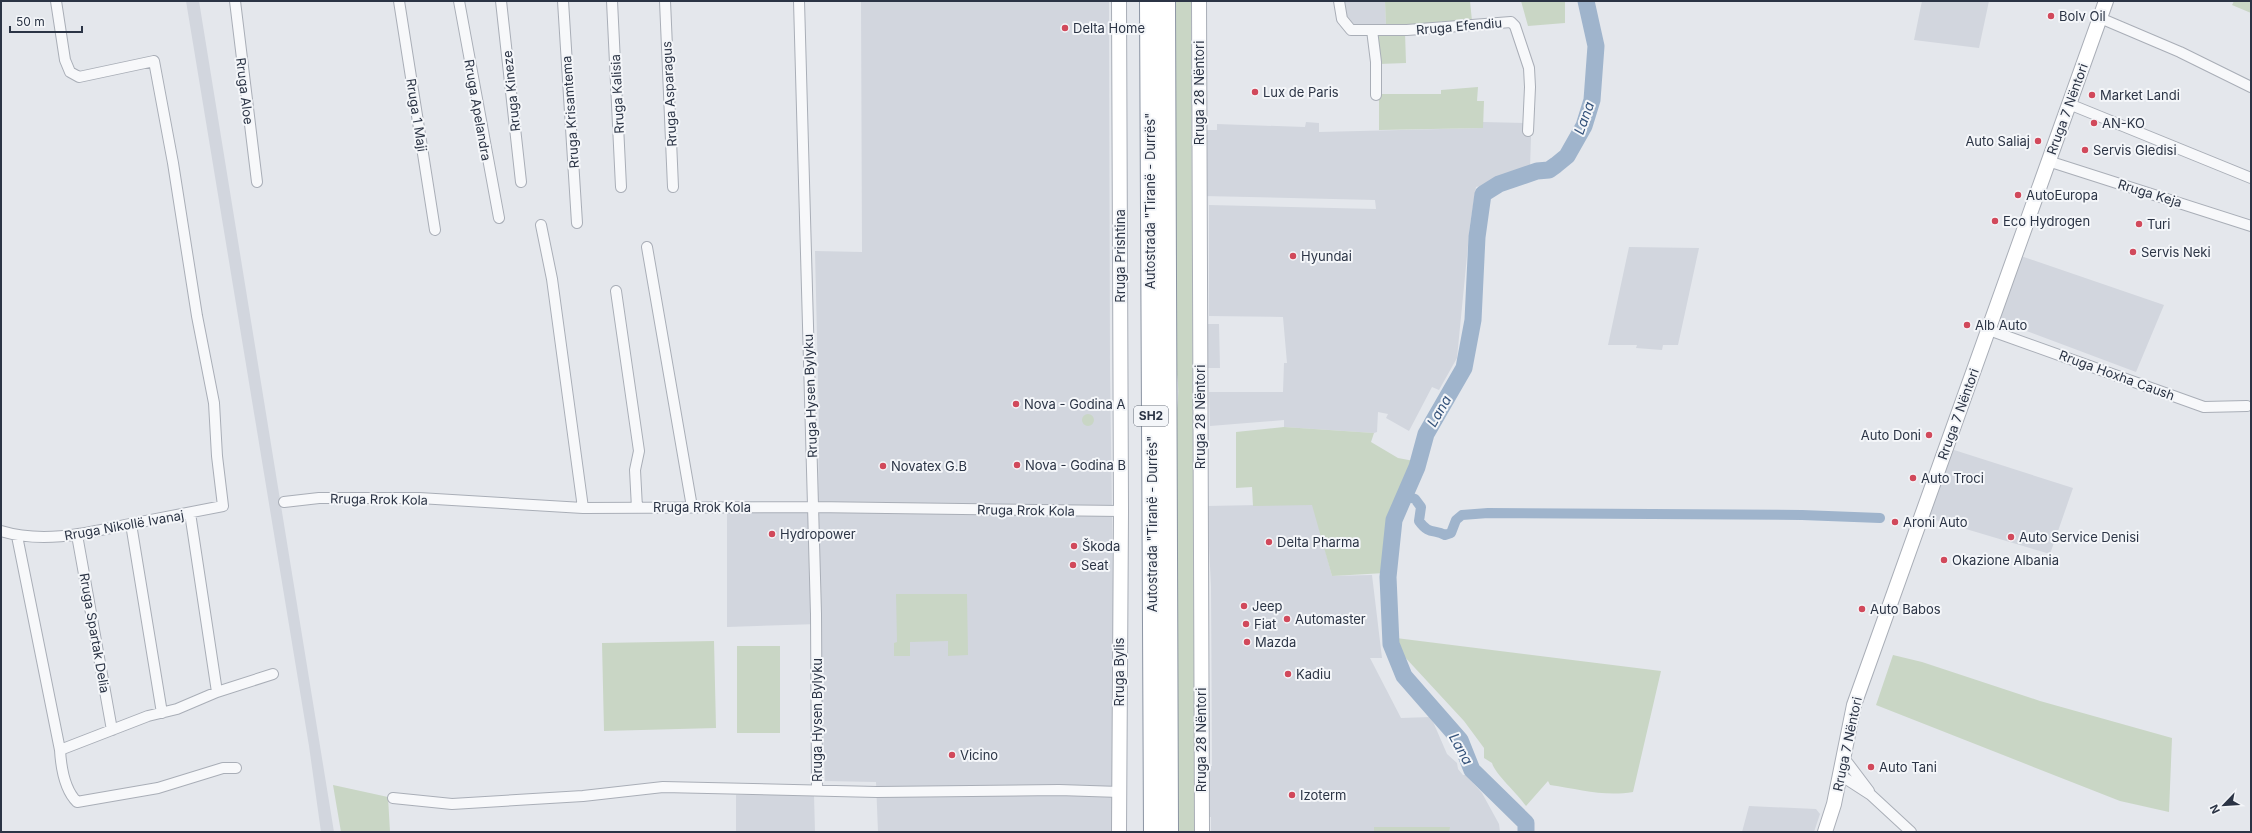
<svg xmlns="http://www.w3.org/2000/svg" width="2252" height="833" font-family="Inter,sans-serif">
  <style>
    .built { fill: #d2d6de }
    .green { fill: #c9d6c5 }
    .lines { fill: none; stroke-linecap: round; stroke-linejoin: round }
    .canal { stroke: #9fb4cc; stroke-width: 10 }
    .river { stroke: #9fb4cc; stroke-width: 17 }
    .minor-casing { stroke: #a9aeb7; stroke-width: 12 }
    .secondary-casing { stroke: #a9aeb7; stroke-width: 16 }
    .motorway-casing { stroke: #8b94a3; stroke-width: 20 }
    .minor { stroke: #f7f8fa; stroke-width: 10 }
    .secondary { stroke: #fff; stroke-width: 14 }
    .motorway { stroke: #fff; stroke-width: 18 }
    .poi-dot { fill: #d1495b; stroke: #f4f6f9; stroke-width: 1.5 }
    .labels { text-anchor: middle; stroke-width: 4; stroke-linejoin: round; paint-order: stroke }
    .shield { fill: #f4f6f9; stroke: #676e7b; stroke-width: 1 }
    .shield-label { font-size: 12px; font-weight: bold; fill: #2b3445 }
    .poi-label { font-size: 13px; fill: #2b3445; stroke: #f4f6f9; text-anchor: start }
    .street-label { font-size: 13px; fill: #2b3445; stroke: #f4f6f9 }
    .water-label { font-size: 14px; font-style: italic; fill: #34527a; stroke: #f4f6f9 }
  </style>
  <rect width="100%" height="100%" fill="#e4e7ec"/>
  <!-- built -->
  <path class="built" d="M 186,1 L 199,1 L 334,832 L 321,832 L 309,746 Z
    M 861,1 L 1109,1 L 1110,369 L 1114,655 L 1112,832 L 878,832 L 876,782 L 825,781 L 818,624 L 727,627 L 727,502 L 818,504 L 819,424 L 815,251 L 862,252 Z
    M 1343,1 L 1385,1 L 1386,26 L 1358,26 L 1352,24 L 1347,21 Z
    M 1922,1 L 1989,1 L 1979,48 L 1914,40 Z
    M 1306,122 L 1319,123 L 1319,132 L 1482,128 L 1483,122 L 1525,123 L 1523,135 L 1531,137 L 1530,168 L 1503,175 L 1492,183 L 1476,187 L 1470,225 L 1457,358 L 1439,390 L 1432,387 L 1409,431 L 1386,418 L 1388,414 L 1378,412 L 1377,432 L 1374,433 L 1284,427 L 1284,420 L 1210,426 L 1209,392 L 1283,392 L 1284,363 L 1287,363 L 1283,317 L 1209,316 L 1209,205 L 1376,209 L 1375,200 L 1203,196 L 1204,130 L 1217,130 L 1217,124 L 1305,127 Z
    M 1629,247 L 1699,248 L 1678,345 L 1663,345 L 1662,350 L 1636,348 L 1637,345 L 1608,345 Z
    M 2015,254 L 2164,305 L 2136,372 L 1992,318 Z
    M 1206,324 L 1219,324 L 1220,368 L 1208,368 Z
    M 1951,449 L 2073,488 L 2050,554 L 1929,518 Z
    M 1313,504 L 1332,576 L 1372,575 L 1382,658 L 1370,658 L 1401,718 L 1431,717 L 1447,754 L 1457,763 L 1458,769 L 1463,775 L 1466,775 L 1482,793 L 1499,824 L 1500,832 L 1449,832 L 1449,827 L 1374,827 L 1374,832 L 1211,832 L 1211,817 L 1209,817 L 1209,766 L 1212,766 L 1211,586 L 1207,506 Z
    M 736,795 L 814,795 L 815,832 L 736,832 Z
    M 1749,806 L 1816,809 L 1820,814 L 1814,832 L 1742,832 Z"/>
  <!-- green -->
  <path class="green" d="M 1171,1 L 1191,1 L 1195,832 L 1175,832 L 1173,426 C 1180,405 1180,378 1173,357 Z
    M 1385,1 L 1470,1 L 1472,21 L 1465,22 L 1463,19 L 1458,20 L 1457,23 L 1443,24 L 1442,21 L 1435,24 L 1386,26 Z
    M 1521,1 L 1565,1 L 1565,23 L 1528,26 Z
    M 2234,1 L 2251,1 L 2251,13 L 2232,5 Z
    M 1405,32 L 1406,63 L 1379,64 L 1376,37 L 1378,35 Z
    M 1478,87 L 1477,101 L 1484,101 L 1483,128 L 1379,130 L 1379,94 L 1441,94 L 1441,90 Z
    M1082 420a6 6 0 1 1 12 0a6 6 0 1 1-12 0Z
    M 1284,427 L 1374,433 L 1371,442 L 1398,458 L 1414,461 L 1390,517 L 1385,573 L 1332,576 L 1312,505 L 1253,506 L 1252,487 L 1236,488 L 1236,432 Z
    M 896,594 L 967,594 L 968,655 L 948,656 L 948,641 L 910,642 L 910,656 L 894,656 L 894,643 L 897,642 Z
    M 1396,638 L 1661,671 L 1633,792 C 1604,797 1579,789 1550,785 L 1548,781 L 1526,806 C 1518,794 1495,774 1492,763 L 1484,758 L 1484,748 L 1464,721 L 1402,654 Z
    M 714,641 L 716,728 L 604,731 L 602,643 Z
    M 737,646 L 780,646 L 780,733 L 737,733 Z
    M 1893,655 L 1922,662 L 2040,701 L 2172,738 L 2169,812 L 2120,801 L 1876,705 Z
    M 333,785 L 388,797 L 390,832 L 341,832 Z
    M 1374,827 L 1450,827 L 1449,832 L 1374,832 Z"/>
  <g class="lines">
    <!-- canal -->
    <path class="canal" d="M 1406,496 L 1415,499 L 1421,507 L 1419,521 C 1429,535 1434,529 1445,535 L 1451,533 L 1456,520 L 1462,515 L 1488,513 L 1802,515 L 1880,518"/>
    <!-- river -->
    <path class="river" d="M 1526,832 L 1526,823 L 1472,770 L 1460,740 L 1404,676 L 1391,644 L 1388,577 L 1394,520 L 1417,467 L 1426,434 L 1464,368 L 1473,320 L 1477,237 L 1483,194 L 1499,184 L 1537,171 L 1549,170 L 1556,165 L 1567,156 L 1584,126 L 1592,100 L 1596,46 L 1586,1"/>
    <defs>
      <path id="minor" d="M 235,1 L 257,182
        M 399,1 L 435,230
        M 459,1 L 499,218
        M 501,1 L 521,182
        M 563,1 L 577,223
        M 612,1 L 621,187
        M 665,1 L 673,187
        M 799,1 L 816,614 L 817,790
        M 1339,1 L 1342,19 L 1351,30 L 1407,30 L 1511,22 L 1515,26 L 1529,68 L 1530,87 L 1528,131
        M 2100,18 L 2180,52 L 2251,87
        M 1372,30 L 1376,62 L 1376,95
        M 2069,104 L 2251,178
        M 2048,161 L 2251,226
        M 541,225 L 552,279 L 583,508
        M 647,247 L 692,507
        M 616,291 L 639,451 L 635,470 L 637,508
        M 1989,330 L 2204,407 L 2247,406
        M 284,502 L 319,498 L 419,498 L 583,508 L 812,507 L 1121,511
        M 190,513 L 217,692
        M 131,524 L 162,713
        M 1,531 C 44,544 87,533 130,524 C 161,518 192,512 223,506 L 217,456 L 214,403 L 197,316 L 173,163 L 154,61 L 79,77 L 70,72 L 65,60 L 56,1
        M 77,535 L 112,730
        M 17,536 L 60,750 C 61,767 64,789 77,802 L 158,788 L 223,768 L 236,768
        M 60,750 L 148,716 L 177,709 L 217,692 L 273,674
        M 1844,758 L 1869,791
        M 1840,775 L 1871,795 L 1911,832
        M 393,798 L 452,804 L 583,796 L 663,787 L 877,792 L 1059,790 L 1120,792"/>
      <path id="secondary" d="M 1199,1 L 1202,832
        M 1119,832 L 1121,511 L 1119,1
        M 1825,832 L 1834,804 L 1854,705 L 2106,1"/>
      <path id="motorway" d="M 1149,1 L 1153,832
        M 1166,1 L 1169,832"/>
    </defs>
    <!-- minor casing -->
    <use href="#minor" class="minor-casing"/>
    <!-- secondary casing -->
    <use href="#secondary" class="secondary-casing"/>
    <!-- motorway casing -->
    <use href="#motorway" class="motorway-casing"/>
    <!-- minor -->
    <use href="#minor" class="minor"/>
    <!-- secondary -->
    <use href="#secondary" class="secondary"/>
    <!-- motorway -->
    <use href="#motorway" class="motorway"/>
  </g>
  <!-- markers -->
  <g class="poi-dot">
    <circle cx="2051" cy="16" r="4"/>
    <circle cx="1065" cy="28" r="4"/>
    <circle cx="1255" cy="92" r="4"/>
    <circle cx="2092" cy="95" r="4"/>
    <circle cx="2094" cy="123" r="4"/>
    <circle cx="2038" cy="141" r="4"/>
    <circle cx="2085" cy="150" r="4"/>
    <circle cx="2018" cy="195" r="4"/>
    <circle cx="1995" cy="221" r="4"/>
    <circle cx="2139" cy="224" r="4"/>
    <circle cx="2133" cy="252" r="4"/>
    <circle cx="1293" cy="256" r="4"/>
    <circle cx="1967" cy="325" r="4"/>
    <circle cx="1016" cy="404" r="4"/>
    <circle cx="1929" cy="435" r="4"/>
    <circle cx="1017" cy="465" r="4"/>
    <circle cx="883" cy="466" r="4"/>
    <circle cx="1913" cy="478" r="4"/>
    <circle cx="1895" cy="522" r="4"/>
    <circle cx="772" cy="534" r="4"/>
    <circle cx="2011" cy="537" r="4"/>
    <circle cx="1269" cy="542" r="4"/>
    <circle cx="1074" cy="546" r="4"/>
    <circle cx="1944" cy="560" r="4"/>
    <circle cx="1073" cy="565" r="4"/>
    <circle cx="1244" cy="606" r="4"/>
    <circle cx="1862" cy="609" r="4"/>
    <circle cx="1287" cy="619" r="4"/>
    <circle cx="1246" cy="624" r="4"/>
    <circle cx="1247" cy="642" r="4"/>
    <circle cx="1288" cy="674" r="4"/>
    <circle cx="952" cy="755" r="4"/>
    <circle cx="1871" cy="767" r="4"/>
    <circle cx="1292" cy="795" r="4"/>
  </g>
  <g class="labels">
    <!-- shield labels -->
    <rect class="shield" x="1134" y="406" width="34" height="20" rx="3"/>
    <g class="shield-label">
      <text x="1151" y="420">SH2</text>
    </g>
    <!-- poi labels -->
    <g class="poi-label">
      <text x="2059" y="21">Bolv Oil</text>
      <text x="1073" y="33">Delta Home</text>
      <text x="1263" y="97">Lux de Paris</text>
      <text x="2100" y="100">Market Landi</text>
      <text x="2102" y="128">AN-KO</text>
      <text x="2030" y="146" text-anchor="end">Auto Saliaj</text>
      <text x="2093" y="155">Servis Gledisi</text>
      <text x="2026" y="200">AutoEuropa</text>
      <text x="2003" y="226">Eco Hydrogen</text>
      <text x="2147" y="229">Turi</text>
      <text x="2141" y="257">Servis Neki</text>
      <text x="1301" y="261">Hyundai</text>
      <text x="1975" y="330">Alb Auto</text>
      <text x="1024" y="409">Nova - Godina A</text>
      <text x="1921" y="440" text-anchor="end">Auto Doni</text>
      <text x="1025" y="470">Nova - Godina B</text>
      <text x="891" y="471">Novatex G.B</text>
      <text x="1921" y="483">Auto Troci</text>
      <text x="1903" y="527">Aroni Auto</text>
      <text x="780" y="539">Hydropower</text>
      <text x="2019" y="542">Auto Service Denisi</text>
      <text x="1277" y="547">Delta Pharma</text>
      <text x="1082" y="551">Škoda</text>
      <text x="1952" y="565">Okazione Albania</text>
      <text x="1081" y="570">Seat</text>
      <text x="1252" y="611">Jeep</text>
      <text x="1870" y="614">Auto Babos</text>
      <text x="1295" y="624">Automaster</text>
      <text x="1254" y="629">Fiat</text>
      <text x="1255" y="647">Mazda</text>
      <text x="1296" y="679">Kadiu</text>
      <text x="960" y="760">Vicino</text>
      <text x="1879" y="772">Auto Tani</text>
      <text x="1300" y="800">Izoterm</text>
    </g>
    <!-- street labels -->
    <g class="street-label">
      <text transform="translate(1459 26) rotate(-5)" y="5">Rruga Efendiu</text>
      <text transform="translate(245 91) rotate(83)" y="5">Rruga Aloe</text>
      <text transform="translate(511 91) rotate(-96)" y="5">Rruga Kineze</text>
      <text transform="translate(1199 93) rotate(-90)" y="5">Rruga 28 Nëntori</text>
      <text transform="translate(617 94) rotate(-93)" y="5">Rruga Kalisia</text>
      <text transform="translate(669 94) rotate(-93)" y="5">Rruga Asparagus</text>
      <text transform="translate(2067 109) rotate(-70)" y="5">Rruga 7 Nëntori</text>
      <text transform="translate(478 110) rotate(80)" y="5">Rruga Apelandra</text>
      <text transform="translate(570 112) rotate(-94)" y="5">Rruga Krisamtema</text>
      <text transform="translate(417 115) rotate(81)" y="5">Rruga 1 Maji</text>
      <text transform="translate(2150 193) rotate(17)" y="5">Rruga Keja</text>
      <text transform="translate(1150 201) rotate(-90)" y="5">Autostrada "Tiranë - Durrës"</text>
      <text transform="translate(1120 256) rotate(-90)" y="5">Rruga Prishtina</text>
      <text transform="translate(2117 375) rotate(20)" y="5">Rruga Hoxha Caush</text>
      <text transform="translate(810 396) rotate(-92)" y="5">Rruga Hysen Bylyku</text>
      <text transform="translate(1958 414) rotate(-70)" y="5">Rruga 7 Nëntori</text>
      <text transform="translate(1200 417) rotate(-90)" y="5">Rruga 28 Nëntori</text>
      <text transform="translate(379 499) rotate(1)" y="5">Rruga Rrok Kola</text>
      <text x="702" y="512">Rruga Rrok Kola</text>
      <text transform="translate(1026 510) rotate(1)" y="5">Rruga Rrok Kola</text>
      <text transform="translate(1152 524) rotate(-90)" y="5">Autostrada "Tiranë - Durrës"</text>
      <text transform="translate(124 525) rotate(-10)" y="5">Rruga Nikollë Ivanaj</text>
      <text transform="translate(95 633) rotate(80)" y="5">Rruga Spartak Delia</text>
      <text transform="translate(1119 672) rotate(-90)" y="5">Rruga Bylis</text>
      <text transform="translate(817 720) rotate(-90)" y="5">Rruga Hysen Bylyku</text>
      <text transform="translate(1201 740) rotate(-90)" y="5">Rruga 28 Nëntori</text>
      <text transform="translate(1847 744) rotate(-78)" y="5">Rruga 7 Nëntori</text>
    </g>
    <!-- water labels -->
    <g class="water-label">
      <text transform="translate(1584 118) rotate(-70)" y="5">Lana</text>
      <text transform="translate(1439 411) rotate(-60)" y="5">Lana</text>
      <text transform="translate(1461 749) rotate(61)" y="5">Lana</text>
    </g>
  </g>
  <!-- border -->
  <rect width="2252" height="833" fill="none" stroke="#2b3445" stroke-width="4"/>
  <!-- north arrow -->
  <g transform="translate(2224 805) rotate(245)" stroke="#f4f6f9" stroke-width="3" paint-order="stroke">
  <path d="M0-3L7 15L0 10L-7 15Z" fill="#2b3445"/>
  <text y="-6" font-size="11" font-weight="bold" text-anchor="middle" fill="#2b3445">N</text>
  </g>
  <!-- scale -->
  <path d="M10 26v6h72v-6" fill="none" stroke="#2b3445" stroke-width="2"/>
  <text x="16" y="26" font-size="12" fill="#2b3445" stroke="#f4f6f9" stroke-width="3" paint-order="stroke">50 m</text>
</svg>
